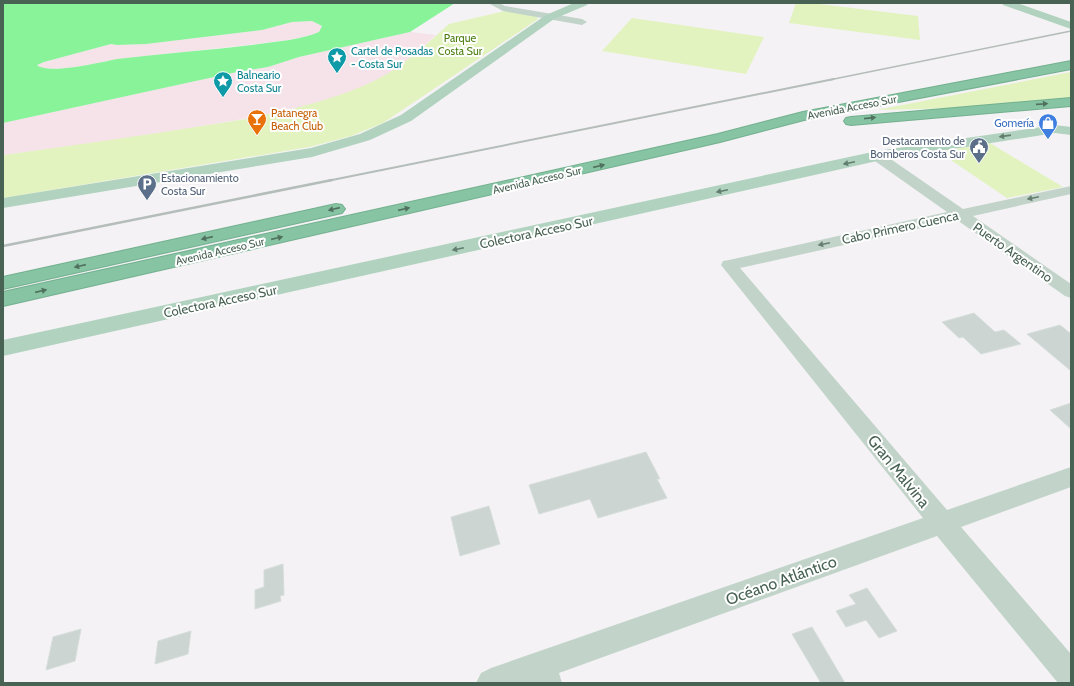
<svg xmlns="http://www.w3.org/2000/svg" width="1074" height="686" font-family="Cabin,sans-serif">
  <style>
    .green { fill: #e2f3bf }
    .sand { fill: #f6e3ea }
    .water { fill: #89f39a; fill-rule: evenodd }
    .building { fill: #ccd5d1; stroke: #d6dedb }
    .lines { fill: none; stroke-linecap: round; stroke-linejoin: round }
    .highway-casing { stroke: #72b08f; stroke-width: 2 }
    .minor { fill: #c2d4ca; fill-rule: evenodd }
    .major { fill: #b0d2bf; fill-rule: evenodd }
    .highway { fill: #87c4a3; fill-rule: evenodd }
    .rail-far2 { stroke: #b4bdb9; stroke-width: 1.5 }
    .rail-far1 { stroke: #b4bdb9; stroke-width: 2 }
    .rail { stroke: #b4bdb9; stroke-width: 2.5 }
    .oneway { fill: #51715f }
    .oneway2 { fill: #627e6e }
    .oneway3 { fill: #667e71 }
    .labels { text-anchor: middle; stroke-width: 4; stroke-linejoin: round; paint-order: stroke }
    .far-park-label { font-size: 11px; fill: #4d7f10; stroke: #fff }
    .far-culture-label { font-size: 11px; fill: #0d838f; stroke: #fff; text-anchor: start }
    .far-street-label { font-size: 11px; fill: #486253; stroke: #fff }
    .far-food-label { font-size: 11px; fill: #c56008; stroke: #fff; text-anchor: start }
    .far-shop-label { font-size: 11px; fill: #366cbe; stroke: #fff; text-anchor: end }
    .far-service-label { font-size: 11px; fill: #4e5e75; stroke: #fff; text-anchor: end }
    .street-label { font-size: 13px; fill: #486253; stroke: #fff }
    .near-street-label { font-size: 16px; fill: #486253; stroke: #fff }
  </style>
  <rect width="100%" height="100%" fill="#f4f2f4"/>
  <!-- green -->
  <path class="green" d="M 796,3 L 811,3 L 918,16 L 920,40 L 789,23 Z
    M 505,11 L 536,16 L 538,19 L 383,123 L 351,136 L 309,147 L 3,198 L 3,155 L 188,128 L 246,119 L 292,109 L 346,92 L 419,51 L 449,24 Z
    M 632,18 L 764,37 L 746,74 L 602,51 Z
    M 1071,72 L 1071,98 L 959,108 L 877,110 Z
    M 990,143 L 1063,187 L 1007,198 L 939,152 Z"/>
  <!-- sand -->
  <path class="sand" d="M 312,21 L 322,26 L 319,32 C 299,40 277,41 256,44 C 209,50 162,53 114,60 C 99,62 48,75 37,65 L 44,62 L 111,44 L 117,45 L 146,44 L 262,30 L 292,22 Z
    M 410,32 L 436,35 C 418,51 400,68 378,79 C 328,104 267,115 213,124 C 143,136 73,145 3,155 L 3,123 L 237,72 L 268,67 L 299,57 Z"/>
  <!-- water -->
  <path class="water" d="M 3,3 L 455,3 L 410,32 L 299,57 L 268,67 L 237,72 L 3,123 ZM 312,21 L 322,26 L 319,32 C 300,40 279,41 259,44 C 212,50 164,53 117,59 C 102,62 48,75 37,65 L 44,62 L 111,44 L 117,45 L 146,44 L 262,30 L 292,22 Z"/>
  <!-- building -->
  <path class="building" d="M 974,313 L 995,332 L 1004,330 L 1021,344 L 981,354 L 963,337 L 959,338 L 942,322 Z
    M 1060,325 L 1071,334 L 1071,371 L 1027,334 Z
    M 1071,403 L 1071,429 L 1050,410 Z
    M 646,452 L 660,479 L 657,479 L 667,498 L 598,518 L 590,499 L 539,514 L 529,485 Z
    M 489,506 L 500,544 L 460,556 L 451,517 Z
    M 283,564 L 284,595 L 280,596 L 281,601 L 255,609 L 255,590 L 264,587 L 264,570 Z
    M 867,588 L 897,631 L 879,638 L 866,620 L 846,627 L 836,611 L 856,604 L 849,595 Z
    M 812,627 L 845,683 L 821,683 L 792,634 Z
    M 81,629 L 75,661 L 46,670 L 53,637 Z
    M 191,631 L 188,654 L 155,664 L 158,641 Z"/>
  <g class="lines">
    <defs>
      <path id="highway" d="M 1071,61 L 1071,69 L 804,120 L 720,142 L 3,306 L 3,292 L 718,134 L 803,112 Z
        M 1071,98 L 1071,106 L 851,125 L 846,124 L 844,121 L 846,118 L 851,117 Z
        M 336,204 L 342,205 L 345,209 L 342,213 L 3,289 L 3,277 Z"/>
    </defs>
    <!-- highway casing -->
    <use href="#highway" class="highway-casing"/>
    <!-- minor -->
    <path class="minor" d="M 488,3 L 499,3 L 505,6 L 582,19 L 587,22 L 582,25 L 503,11 Z
      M 877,152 L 882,153 L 963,209 L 1071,186 L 1071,194 L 973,216 L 1071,284 L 1071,298 L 1065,296 L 957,220 L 740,268 L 947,510 L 1071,467 L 1071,487 L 961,527 L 1071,654 L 1071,683 L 1058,683 L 937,536 L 559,673 L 562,683 L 476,683 L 481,673 L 491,668 L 923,518 L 721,265 L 723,261 L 729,260 L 947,212 L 872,159 L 870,156 L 872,153 Z"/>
    <!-- major -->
    <path class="major" d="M 574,3 L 588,3 L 587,5 L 554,19 L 411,121 L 370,140 L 312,157 L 3,208 L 3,198 L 311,148 L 360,134 L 401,115 L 546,15 Z
      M 1002,3 L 1017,3 L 1071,22 L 1071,29 L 1003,5 Z
      M 1055,125 L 1071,127 L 1071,135 L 1055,133 L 877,161 L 3,356 L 3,340 L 877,151 Z"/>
    <!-- highway -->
    <use href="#highway" class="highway"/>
    <!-- rail-far2 -->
    <path class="rail-far2" d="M 829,80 L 1071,31"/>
    <!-- rail-far1 -->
    <path class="rail-far1" d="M 327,181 L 834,79"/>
    <!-- rail -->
    <path class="rail" d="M 3,246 L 332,180"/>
  </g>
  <!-- one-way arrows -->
  <defs><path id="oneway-solid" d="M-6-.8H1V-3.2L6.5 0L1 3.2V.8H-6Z"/></defs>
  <g class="oneway">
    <use href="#oneway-solid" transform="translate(1042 104) rotate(-4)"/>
    <use href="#oneway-solid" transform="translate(870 118) rotate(-6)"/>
    <use href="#oneway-solid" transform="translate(599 166) rotate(-13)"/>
    <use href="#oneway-solid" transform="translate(334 209) rotate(167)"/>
    <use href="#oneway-solid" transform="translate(404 209) rotate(-13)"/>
    <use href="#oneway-solid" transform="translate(207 238) rotate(167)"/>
    <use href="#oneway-solid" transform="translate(277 238) rotate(-13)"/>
    <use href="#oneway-solid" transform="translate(80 266) rotate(167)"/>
    <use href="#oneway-solid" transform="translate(41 291) rotate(-13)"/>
  </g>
  <g class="oneway2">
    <use href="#oneway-solid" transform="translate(1005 136) rotate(172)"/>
    <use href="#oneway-solid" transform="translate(849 163) rotate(168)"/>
    <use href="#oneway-solid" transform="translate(722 191) rotate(168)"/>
    <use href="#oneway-solid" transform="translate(458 249) rotate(168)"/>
  </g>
  <g class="oneway3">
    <use href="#oneway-solid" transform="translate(1033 198) rotate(168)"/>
    <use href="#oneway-solid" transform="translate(824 244) rotate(168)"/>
  </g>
  <!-- icons -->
  <defs>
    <symbol id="sight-pin" viewBox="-11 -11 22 30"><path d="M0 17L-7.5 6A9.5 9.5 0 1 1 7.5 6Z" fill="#0f9aa8" stroke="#fff"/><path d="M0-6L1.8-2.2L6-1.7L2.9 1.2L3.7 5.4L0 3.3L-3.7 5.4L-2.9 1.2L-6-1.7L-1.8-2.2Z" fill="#fff"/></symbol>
    <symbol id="bar-pin" viewBox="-11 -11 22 30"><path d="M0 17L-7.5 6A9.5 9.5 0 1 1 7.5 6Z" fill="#e8710a" stroke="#fff"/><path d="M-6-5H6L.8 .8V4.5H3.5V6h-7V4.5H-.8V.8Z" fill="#fff"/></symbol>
    <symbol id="shop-pin" viewBox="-11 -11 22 30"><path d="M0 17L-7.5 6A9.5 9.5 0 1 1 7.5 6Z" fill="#3f7fe0" stroke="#fff"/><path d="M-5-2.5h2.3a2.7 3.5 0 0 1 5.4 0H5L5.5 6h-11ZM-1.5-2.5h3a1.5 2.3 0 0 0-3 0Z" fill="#fff"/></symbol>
    <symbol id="civic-pin" viewBox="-11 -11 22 30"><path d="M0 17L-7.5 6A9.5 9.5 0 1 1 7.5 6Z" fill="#5c6f8a" stroke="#fff"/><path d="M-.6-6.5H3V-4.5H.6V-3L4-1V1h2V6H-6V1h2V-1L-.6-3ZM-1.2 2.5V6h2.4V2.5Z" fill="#fff"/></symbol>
    <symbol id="parking-pin" viewBox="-11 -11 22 30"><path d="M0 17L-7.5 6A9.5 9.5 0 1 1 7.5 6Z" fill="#5c6f8a" stroke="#fff"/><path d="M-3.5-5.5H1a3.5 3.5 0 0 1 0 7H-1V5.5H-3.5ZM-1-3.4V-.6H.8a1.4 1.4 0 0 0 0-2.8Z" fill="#fff"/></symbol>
  </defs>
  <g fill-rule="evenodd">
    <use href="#sight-pin" x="326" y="46" width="22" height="30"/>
    <use href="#sight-pin" x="212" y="70" width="22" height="30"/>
    <use href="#bar-pin" x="246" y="108" width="22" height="30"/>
    <use href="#shop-pin" x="1037" y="112" width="22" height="30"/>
    <use href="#civic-pin" x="968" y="136" width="22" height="30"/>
    <use href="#parking-pin" x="136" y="173" width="22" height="30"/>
  </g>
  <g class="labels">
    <!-- far-park labels -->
    <g class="far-park-label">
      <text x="460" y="42">Parque<tspan x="460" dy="13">Costa Sur</tspan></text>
    </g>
    <!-- far-culture labels -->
    <g class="far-culture-label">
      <text x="351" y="55">Cartel de Posadas<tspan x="351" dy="13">- Costa Sur</tspan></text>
      <text x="237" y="79">Balneario<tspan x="237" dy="13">Costa Sur</tspan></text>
    </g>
    <!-- far-street labels -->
    <g class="far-street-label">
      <text transform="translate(852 107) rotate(-11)" y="4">Avenida Acceso Sur</text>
      <text transform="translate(537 180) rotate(-13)" y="4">Avenida Acceso Sur</text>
      <text transform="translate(220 251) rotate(-13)" y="4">Avenida Acceso Sur</text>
    </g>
    <!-- far-food labels -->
    <g class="far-food-label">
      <text x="271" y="117">Patanegra<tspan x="271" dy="13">Beach Club</tspan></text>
    </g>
    <!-- far-shop labels -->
    <g class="far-shop-label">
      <text x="1034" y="127">Gomería</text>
    </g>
    <!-- far-service labels -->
    <g class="far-service-label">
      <text x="965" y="145">Destacamento de<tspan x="965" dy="13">Bomberos Costa Sur</tspan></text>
      <text x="161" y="182" text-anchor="start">Estacionamiento<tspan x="161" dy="13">Costa Sur</tspan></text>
    </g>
    <!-- street labels -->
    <g class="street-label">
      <text transform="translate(900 227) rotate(-12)" y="5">Cabo Primero Cuenca</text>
      <text transform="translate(536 232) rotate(-12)" y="5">Colectora Acceso Sur</text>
      <text transform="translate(1013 252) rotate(35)" y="5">Puerto Argentino</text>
      <text transform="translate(220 301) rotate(-12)" y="5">Colectora Acceso Sur</text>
    </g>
    <!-- near-street labels -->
    <g class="near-street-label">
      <text transform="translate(899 471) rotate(51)" y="6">Gran Malvina</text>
      <text transform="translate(781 580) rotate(-20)" y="6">Océano Atlántico</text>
    </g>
  </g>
  <!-- border -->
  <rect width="1074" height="686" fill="none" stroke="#486253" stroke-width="8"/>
</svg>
